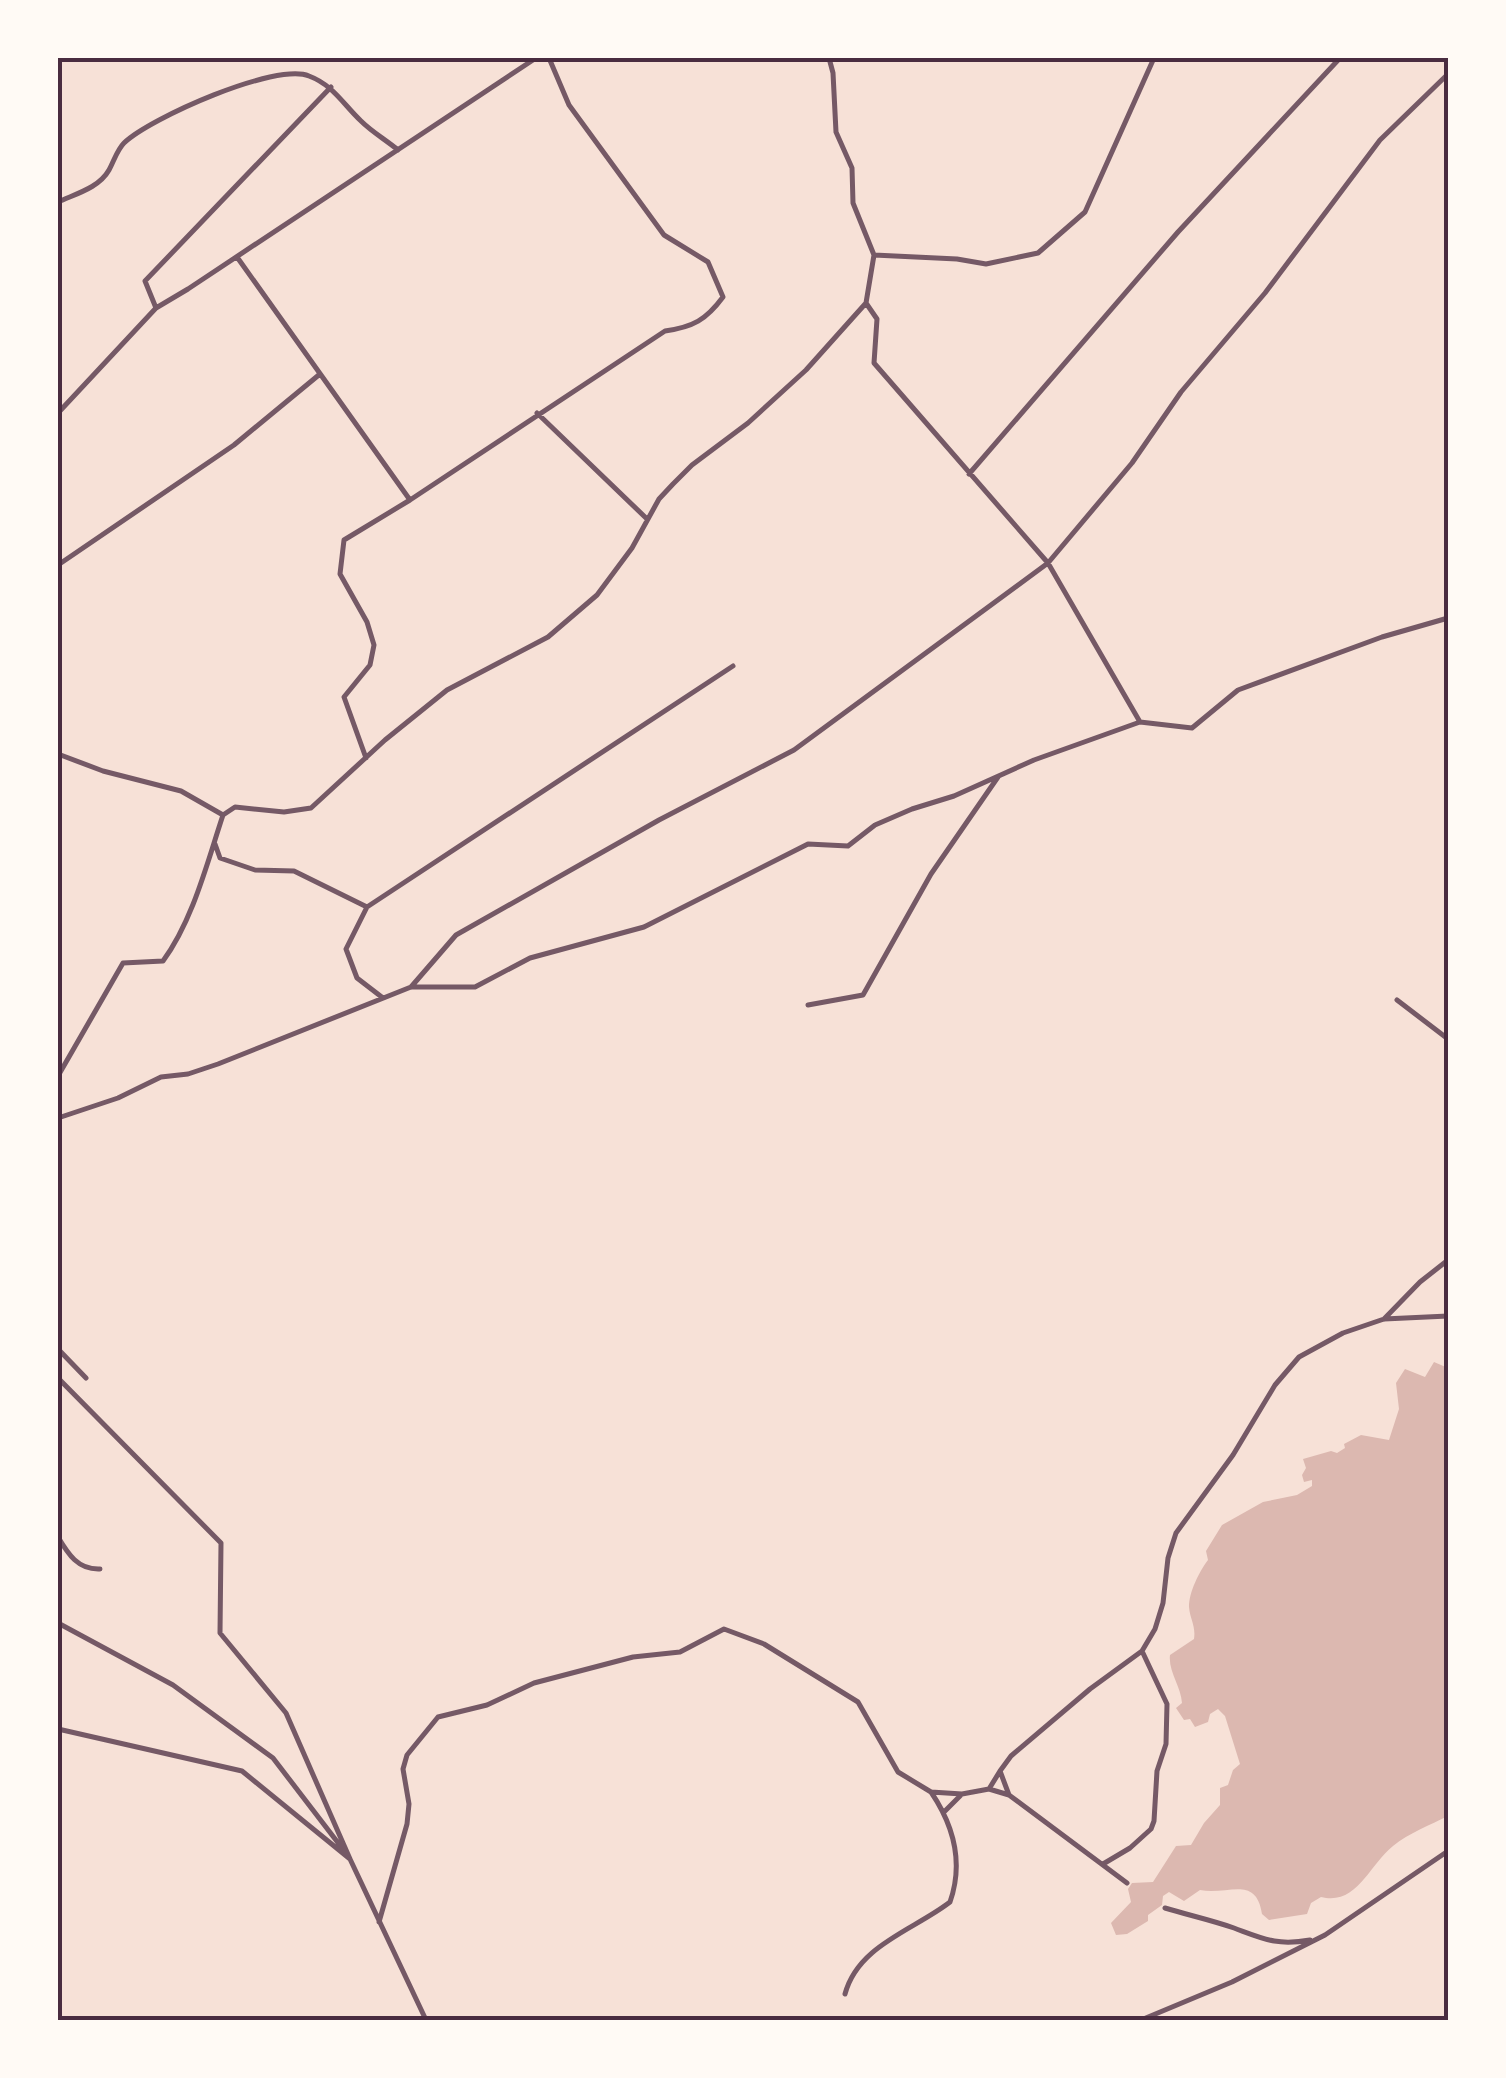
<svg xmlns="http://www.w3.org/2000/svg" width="1506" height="2078" font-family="Lato,sans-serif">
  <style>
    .water { fill: #dcb8b0 }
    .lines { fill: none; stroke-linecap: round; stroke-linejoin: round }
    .minor { stroke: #755966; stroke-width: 5 }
    .neatline { fill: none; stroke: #4a2c40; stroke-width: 4 }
  </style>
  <rect width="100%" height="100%" fill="#f7e1d7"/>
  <!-- water -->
  <path class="water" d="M 1434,1362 L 1448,1368 L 1448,1816 C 1430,1825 1409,1833 1393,1846 C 1369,1865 1357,1906 1321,1897 L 1311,1903 L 1307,1914 L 1269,1920 L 1262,1914 C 1256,1874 1227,1896 1200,1890 L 1184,1901 L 1169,1892 L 1163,1896 L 1162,1905 L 1148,1915 L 1148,1921 L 1127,1934 L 1116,1935 L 1111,1923 L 1131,1902 L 1128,1889 L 1132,1883 L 1153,1882 L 1176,1846 L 1191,1845 L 1204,1823 L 1220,1805 L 1220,1788 L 1228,1785 L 1233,1770 L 1240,1764 L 1225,1716 L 1218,1709 L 1210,1714 L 1208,1722 L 1195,1727 L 1190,1719 L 1184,1720 L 1176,1708 L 1182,1703 C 1181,1686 1168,1671 1170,1655 L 1194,1639 C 1196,1626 1190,1619 1189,1607 C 1189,1592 1199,1572 1208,1560 L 1206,1551 L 1222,1525 L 1263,1502 L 1297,1495 L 1312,1486 L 1312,1480 L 1304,1482 L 1302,1475 L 1306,1468 L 1303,1459 L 1331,1451 L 1337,1453 L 1345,1448 L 1344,1444 L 1361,1435 L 1389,1440 L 1399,1409 L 1396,1383 L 1405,1369 L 1425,1377 Z"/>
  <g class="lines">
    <!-- minor -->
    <path class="minor" d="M 58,202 C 75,194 99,188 109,170 C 114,161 117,150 124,143 C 150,118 276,62 309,76 C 333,85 343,104 361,121 C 372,132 386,140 398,150
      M 874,255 L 957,259 L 986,264 L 1038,253 L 1085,212 L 1154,58
      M 237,257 L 410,500
      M 866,303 L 877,319 L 874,363 L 1048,563 L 1140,722
      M 156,308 L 145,281 L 331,87
      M 58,413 L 156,308 L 188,289 L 536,58
      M 537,413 L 646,518
      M 969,474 L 1178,232 L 1340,58
      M 58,565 L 234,445 L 320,374
      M 58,754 L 103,771 L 181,791 L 223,815
      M 366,758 L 344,697 L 370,665 L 374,645 L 367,622 L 340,574 L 344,540 L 410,500 L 665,331 C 693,327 706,320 723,297 L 708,262 L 664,235 L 569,105 L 549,58
      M 223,815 L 235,807 L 284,812 L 311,808 L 385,740 L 447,690 L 548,637 L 597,595 L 632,548 L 659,499 L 673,484 L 692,465 L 748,423 L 806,370 L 866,303 L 874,255 L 853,203 L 852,168 L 836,132 L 833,73 L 829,58
      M 215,844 L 220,858 L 255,870 L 294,871 L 367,907
      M 411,987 L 456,935 L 659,820 L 794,750 L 1048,563 L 1132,463 L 1181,392 L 1265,293 L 1380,140 L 1448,74
      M 383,998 L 357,978 L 346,949 L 367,907 L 733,666
      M 1397,1000 L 1448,1039
      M 808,1005 L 863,995 L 931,874 L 998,777
      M 58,1076 L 123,963 L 163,961 C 193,920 207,863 223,815
      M 58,1118 L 118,1098 L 161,1077 L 188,1074 L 218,1064 L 411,987 L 475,987 L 530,958 L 644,927 L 808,844 L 848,846 L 875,825 L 912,809 L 954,796 L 1034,760 L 1140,722 L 1192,728 L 1238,690 L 1382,637 L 1448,618
      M 1384,1319 L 1420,1282 L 1448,1260
      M 58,1349 L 86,1378
      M 58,1378 L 221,1543 L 220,1633 L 286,1713 L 350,1859
      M 58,1537 C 68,1554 78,1570 100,1569
      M 58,1623 L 173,1685 L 273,1758 L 342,1848
      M 58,1729 L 242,1771 L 350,1859 L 426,2020
      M 989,1789 L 1009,1795
      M 945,1811 L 960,1796
      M 1103,1864 L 1130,1848 L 1151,1829 L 1154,1821 L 1157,1771 L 1166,1744 L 1167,1704 L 1142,1651
      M 1127,1883 L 1009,1795 L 1000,1771 L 1011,1756 L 1090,1689 L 1142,1651 L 1155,1629 L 1163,1603 L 1168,1558 L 1176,1533 L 1233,1455 L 1275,1385 L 1299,1357 L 1343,1333 L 1384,1319 L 1448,1316
      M 1165,1908 C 1188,1915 1211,1920 1234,1928 C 1264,1939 1277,1946 1310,1940
      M 379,1922 L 407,1824 L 409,1804 L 403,1769 L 407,1755 L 438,1717 L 487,1705 L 534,1683 L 633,1657 L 680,1652 L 724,1629 L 764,1644 L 858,1702 L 898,1772 L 931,1792 L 962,1794 L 989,1789 L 1000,1771
      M 845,1994 C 858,1945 914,1930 950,1902 C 964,1862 954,1826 931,1792
      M 1141,2020 L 1232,1982 L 1325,1935 L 1448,1851"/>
  </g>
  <!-- border -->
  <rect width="1506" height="2078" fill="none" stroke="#fffaf5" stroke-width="120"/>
  <rect x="60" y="60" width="1386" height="1958" class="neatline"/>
</svg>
